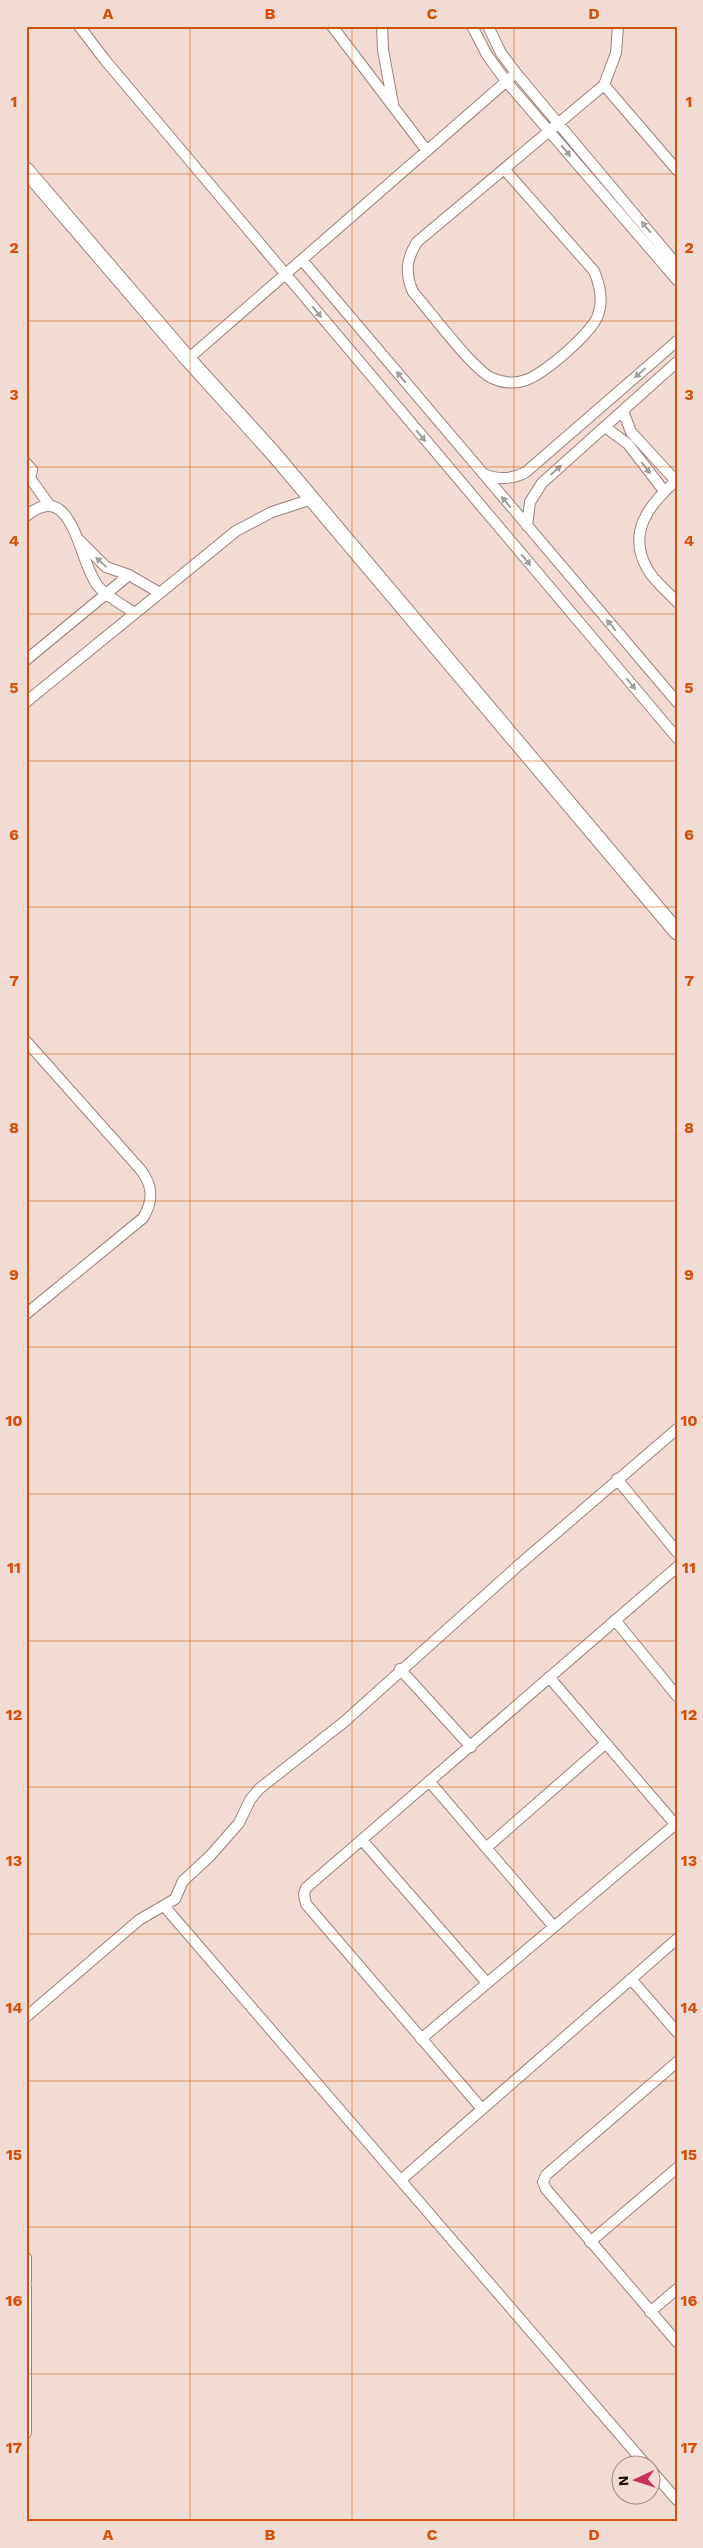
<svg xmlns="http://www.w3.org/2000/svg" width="703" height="2548" font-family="'Work Sans',sans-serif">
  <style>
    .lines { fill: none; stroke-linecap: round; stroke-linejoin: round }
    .street-casing { stroke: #98837b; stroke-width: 12 }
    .secondary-casing { stroke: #98837b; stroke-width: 17 }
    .street { stroke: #fff; stroke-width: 10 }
    .secondary { stroke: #fff; stroke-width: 15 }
    .oneway { fill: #a19e9d }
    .grid { fill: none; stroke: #d3510c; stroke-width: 1; stroke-opacity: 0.55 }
    .neatline { fill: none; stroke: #d3510c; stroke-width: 2 }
    .grid-label { font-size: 16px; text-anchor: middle; font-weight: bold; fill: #d3510c }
  </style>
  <rect width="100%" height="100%" fill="#f2dbd2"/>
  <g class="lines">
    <defs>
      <path id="street" d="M 79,26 L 105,60 L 677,738
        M 332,26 L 427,151
        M 382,26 L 383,50 L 393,104
        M 472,26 L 487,55 L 506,81 L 677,280
        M 488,26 L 501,53 L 516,73 L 677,265
        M 604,85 L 677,170
        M 504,169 L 594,271 C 600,285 603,298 599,312 C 595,331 544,374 526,380 C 515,384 503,383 492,378 C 474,371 429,310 413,292 C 405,274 406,259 417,242 L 604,85 L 616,53 L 618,26
        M 302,260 L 677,702
        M 188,359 L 516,73
        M 623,411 L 631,432 L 676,481
        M 605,427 L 628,444 L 664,491
        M 26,463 L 32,470 L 30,478 L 26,481
        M 483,474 C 498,480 513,479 526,472 L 677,341
        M 30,478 L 50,506
        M 677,480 C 649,504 626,533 648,570 C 655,582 668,592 677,602
        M 26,516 C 74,477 78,562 98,586 C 107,597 123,605 135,613
        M 527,526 L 530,502 L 542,483 L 677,362
        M 79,540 L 106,567 L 129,575 L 160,593
        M 26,660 L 129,575
        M 26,702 L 236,531 L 272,512 L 312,499
        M 26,1041 L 140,1169 C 153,1185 154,1200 143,1218 L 26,1314
        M 617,1479 L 677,1552
        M 615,1620 L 677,1696
        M 400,1669 L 471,1747
        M 549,1677 L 675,1824
        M 429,1781 L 554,1927
        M 362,1840 L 487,1983
        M 486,1848 L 606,1743
        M 164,1906 L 647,2466
        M 631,1979 L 677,2032
        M 26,2017 L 139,1920 L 175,1899 L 183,1881 L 210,1856 L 239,1823 L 250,1800 L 259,1789 L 344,1722 L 520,1564 L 677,1429
        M 421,2039 L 677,1823
        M 677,2062 L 546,2175 L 543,2182 L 546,2189 L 677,2342
        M 482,2109 L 306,1904 L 304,1894 L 306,1888 L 677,1567
        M 401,2180 L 677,1939
        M 590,2242 L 677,2168
        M 26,2258 L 26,2281
        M 26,2285 L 26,2433
        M 650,2312 L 677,2289
        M 650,2469 L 677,2500"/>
      <path id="secondary" d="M 26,170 L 188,359 L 273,453 L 677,932"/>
    </defs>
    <!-- street casing -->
    <use href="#street" class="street-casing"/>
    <!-- secondary casing -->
    <use href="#secondary" class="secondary-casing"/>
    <!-- street -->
    <use href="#street" class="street"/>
    <!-- secondary -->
    <use href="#secondary" class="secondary"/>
  </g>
  <!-- one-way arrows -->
  <defs><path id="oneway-solid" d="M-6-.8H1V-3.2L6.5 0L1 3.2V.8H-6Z" transform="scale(1.25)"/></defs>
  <g class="oneway">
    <use href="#oneway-solid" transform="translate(566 151) rotate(50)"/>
    <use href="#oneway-solid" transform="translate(646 227) rotate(-130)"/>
    <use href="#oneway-solid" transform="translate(317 312) rotate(50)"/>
    <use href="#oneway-solid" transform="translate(640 373) rotate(139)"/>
    <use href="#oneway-solid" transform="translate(401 377) rotate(-130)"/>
    <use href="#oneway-solid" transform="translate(421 436) rotate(50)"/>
    <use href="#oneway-solid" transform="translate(646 468) rotate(52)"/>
    <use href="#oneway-solid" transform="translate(556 470) rotate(-42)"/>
    <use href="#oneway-solid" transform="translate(506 502) rotate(-130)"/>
    <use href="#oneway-solid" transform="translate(526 560) rotate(50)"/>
    <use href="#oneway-solid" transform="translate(101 562) rotate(-137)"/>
    <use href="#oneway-solid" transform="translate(611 625) rotate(-130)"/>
    <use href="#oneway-solid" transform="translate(631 684) rotate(50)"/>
  </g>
  <!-- grid -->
  <path class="grid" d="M 190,26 L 190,2522M 352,26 L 352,2522M 514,26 L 514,2522M 26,174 L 677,174M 26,321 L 677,321M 26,467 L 677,467M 26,614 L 677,614M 26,761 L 677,761M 26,907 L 677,907M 26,1054 L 677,1054M 26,1201 L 677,1201M 26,1347 L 677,1347M 26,1494 L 677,1494M 26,1641 L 677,1641M 26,1787 L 677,1787M 26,1934 L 677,1934M 26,2081 L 677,2081M 26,2227 L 677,2227M 26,2374 L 677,2374"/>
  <!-- border -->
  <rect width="703" height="2548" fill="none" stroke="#f2dbd2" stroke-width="55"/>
  <!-- north arrow -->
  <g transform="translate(636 2480) rotate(266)"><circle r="24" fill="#f2dbd2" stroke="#998882"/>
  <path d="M0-4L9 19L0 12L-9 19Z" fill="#c33357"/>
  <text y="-8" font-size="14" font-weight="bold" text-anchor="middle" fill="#140c0a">N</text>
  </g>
  <rect x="28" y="28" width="648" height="2492" class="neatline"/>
  <g class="grid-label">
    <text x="108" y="19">A</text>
    <text x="270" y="19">B</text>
    <text x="432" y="19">C</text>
    <text x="594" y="19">D</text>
    <text x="14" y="107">1</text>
    <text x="689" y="107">1</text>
    <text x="14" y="253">2</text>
    <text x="689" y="253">2</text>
    <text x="14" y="400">3</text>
    <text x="689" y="400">3</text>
    <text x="14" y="546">4</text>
    <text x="689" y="546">4</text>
    <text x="14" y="693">5</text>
    <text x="689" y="693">5</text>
    <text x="14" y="840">6</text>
    <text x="689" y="840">6</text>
    <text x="14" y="986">7</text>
    <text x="689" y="986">7</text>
    <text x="14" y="1133">8</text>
    <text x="689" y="1133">8</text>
    <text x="14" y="1280">9</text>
    <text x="689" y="1280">9</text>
    <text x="14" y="1426">10</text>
    <text x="689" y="1426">10</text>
    <text x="14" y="1573">11</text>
    <text x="689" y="1573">11</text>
    <text x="14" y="1720">12</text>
    <text x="689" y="1720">12</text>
    <text x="14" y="1866">13</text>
    <text x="689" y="1866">13</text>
    <text x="14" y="2013">14</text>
    <text x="689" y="2013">14</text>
    <text x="14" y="2160">15</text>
    <text x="689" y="2160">15</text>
    <text x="14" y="2306">16</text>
    <text x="689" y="2306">16</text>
    <text x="14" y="2453">17</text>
    <text x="689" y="2453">17</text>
    <text x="108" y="2540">A</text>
    <text x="270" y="2540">B</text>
    <text x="432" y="2540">C</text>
    <text x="594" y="2540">D</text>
  </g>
</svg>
